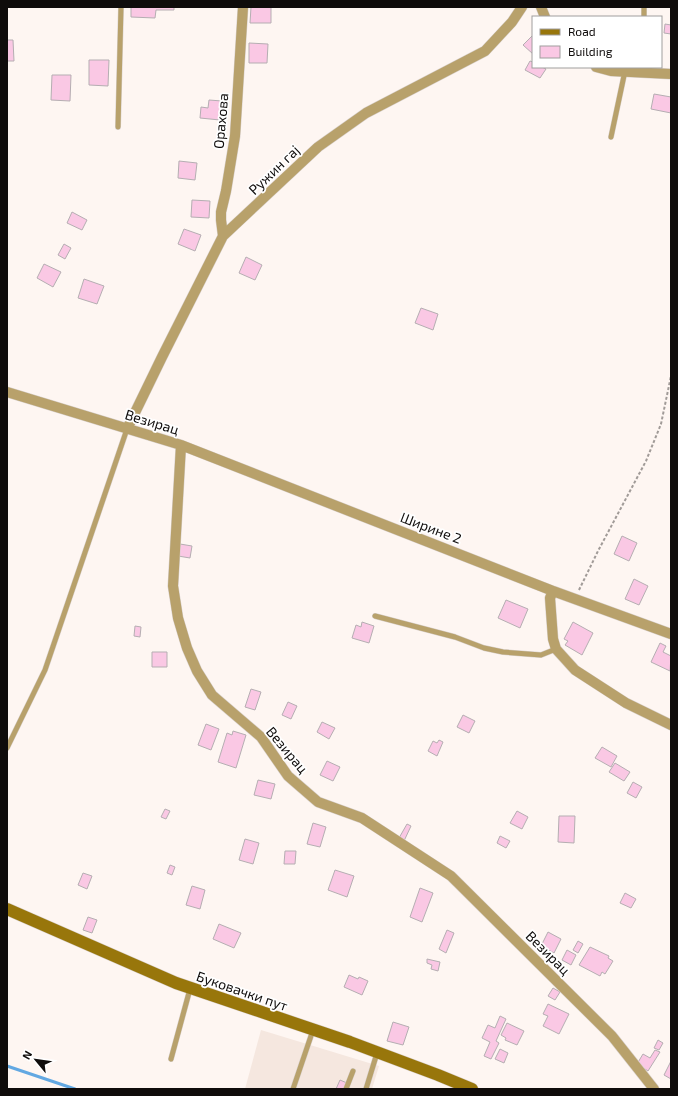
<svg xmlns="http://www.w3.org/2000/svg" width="678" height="1096" font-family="'Exo 2',sans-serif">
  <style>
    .built { fill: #f5e7df }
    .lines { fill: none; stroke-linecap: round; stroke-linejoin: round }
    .stream { stroke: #62a8e2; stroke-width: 3 }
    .building { fill: #fac8e4; stroke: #b5aeb2 }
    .lane-casing { stroke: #d8d1cd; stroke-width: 6 }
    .street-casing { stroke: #d8d1cd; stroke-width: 11 }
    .secondary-casing { stroke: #d8d1cd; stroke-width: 13 }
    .path { stroke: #a19b98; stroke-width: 2; stroke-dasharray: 3 2; stroke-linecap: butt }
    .lane { stroke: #b8a16b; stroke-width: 5 }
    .street { stroke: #b8a16b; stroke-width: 10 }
    .secondary { stroke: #98760b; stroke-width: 12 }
    .labels { text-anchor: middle; stroke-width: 3.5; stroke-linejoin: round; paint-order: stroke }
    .street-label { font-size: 14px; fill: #0f0c0b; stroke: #fff }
  </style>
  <rect width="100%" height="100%" fill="#fef6f2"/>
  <!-- built -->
  <path class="built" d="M 261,1030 L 379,1066 L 372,1089 L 245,1089 Z"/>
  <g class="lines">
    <!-- stream -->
    <path class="stream" d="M 7,1066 L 75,1089"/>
  </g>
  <!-- building -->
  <path class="building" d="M 131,7 L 174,7 L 174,10 L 156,10 L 155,18 L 131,17 Z
    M 251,7 L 271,7 L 271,23 L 250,23 Z
    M 665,24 L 671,25 L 671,34 L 664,33 Z
    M 533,35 L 533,54 L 523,45 Z
    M 7,40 L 13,40 L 14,61 L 7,61 Z
    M 249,43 L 268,44 L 267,63 L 249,63 Z
    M 89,60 L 109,60 L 108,86 L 89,85 Z
    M 530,61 L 533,62 L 533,67 L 542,67 L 546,69 L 540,78 L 525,70 Z
    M 52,75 L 71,75 L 70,101 L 51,100 Z
    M 654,94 L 671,97 L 671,113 L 651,109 Z
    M 209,100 L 222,101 L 220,120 L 200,118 L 201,107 L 208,108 Z
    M 179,161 L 197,163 L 195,180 L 178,178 Z
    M 192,200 L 210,201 L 209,218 L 191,217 Z
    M 72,212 L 87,220 L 82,230 L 67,223 Z
    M 184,229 L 201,235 L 195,251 L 178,244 Z
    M 64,244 L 71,248 L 65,259 L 58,255 Z
    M 246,257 L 262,265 L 255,280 L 239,273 Z
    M 44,264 L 61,272 L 53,287 L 37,278 Z
    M 84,279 L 104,286 L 97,304 L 78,298 Z
    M 421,308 L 438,314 L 433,330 L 415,323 Z
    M 622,536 L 637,543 L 629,561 L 614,554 Z
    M 180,544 L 192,546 L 190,558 L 178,556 Z
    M 634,579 L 648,586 L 639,605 L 625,599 Z
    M 506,600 L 528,609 L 520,628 L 498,618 Z
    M 362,622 L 374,626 L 369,643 L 352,638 L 356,625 L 361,627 Z
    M 573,622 L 593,633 L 582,655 L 565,645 L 568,641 L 564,639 Z
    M 135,626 L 141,627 L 140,637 L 134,636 Z
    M 660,643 L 666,646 L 663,652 L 671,656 L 670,671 L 651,662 Z
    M 152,652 L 167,652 L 167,667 L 152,667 Z
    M 251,689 L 261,692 L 255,710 L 245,707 Z
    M 288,702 L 297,706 L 291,719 L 282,715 Z
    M 463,715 L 475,721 L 469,733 L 457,727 Z
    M 322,722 L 335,728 L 329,739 L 317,732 Z
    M 206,724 L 219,729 L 211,750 L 198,745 Z
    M 233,731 L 246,735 L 236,768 L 218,762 L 227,733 L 232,735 Z
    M 439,740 L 443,742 L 437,756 L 428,751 L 433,741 L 437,743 Z
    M 602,747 L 617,756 L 611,767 L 595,758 Z
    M 327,761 L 340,767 L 333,781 L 320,775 Z
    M 615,763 L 630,772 L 624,781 L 609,772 Z
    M 258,780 L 275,784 L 271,799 L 254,795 Z
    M 633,782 L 642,787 L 636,798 L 627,793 Z
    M 165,809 L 170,811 L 166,819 L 161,817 Z
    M 517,811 L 528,817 L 522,829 L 510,823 Z
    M 559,816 L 575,816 L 574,843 L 558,842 Z
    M 313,823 L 326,827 L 320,847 L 307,844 Z
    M 407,824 L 411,826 L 404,841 L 399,838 Z
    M 500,836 L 510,841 L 506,848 L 497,843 Z
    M 245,839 L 259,843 L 253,864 L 239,860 Z
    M 285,851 L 296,851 L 295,864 L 284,864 Z
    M 170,865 L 175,867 L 172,875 L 167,873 Z
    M 335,870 L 354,876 L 347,897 L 328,890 Z
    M 83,873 L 92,876 L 87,889 L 78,885 Z
    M 192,886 L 205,890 L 200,909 L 186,905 Z
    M 420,888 L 433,893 L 422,922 L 410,917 Z
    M 625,893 L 636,899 L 631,908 L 620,903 Z
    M 88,917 L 97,920 L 92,933 L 83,930 Z
    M 219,924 L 241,933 L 234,948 L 213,939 Z
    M 447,930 L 454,933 L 446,953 L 439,949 Z
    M 548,932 L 561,939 L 554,953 L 541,946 Z
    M 578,941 L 583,944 L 578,953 L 573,950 Z
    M 590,947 L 609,956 L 608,958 L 613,961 L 605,974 L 602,972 L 600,976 L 579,965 Z
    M 567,950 L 576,955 L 571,965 L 562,960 Z
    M 427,959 L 440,962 L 438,971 L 431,969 L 432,965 L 427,963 Z
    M 349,975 L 358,979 L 359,977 L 368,981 L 362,995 L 344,987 Z
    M 553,988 L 560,992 L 555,1000 L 548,996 Z
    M 548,1004 L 569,1014 L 559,1034 L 543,1026 L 548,1016 L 543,1014 Z
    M 500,1016 L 506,1019 L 496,1041 L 499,1043 L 491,1059 L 484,1056 L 490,1042 L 482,1038 L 488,1025 L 495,1028 Z
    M 393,1022 L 409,1027 L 403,1045 L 387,1041 Z
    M 507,1023 L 524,1031 L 517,1045 L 505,1040 L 506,1038 L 501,1035 Z
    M 658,1040 L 663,1043 L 659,1050 L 654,1048 Z
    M 500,1049 L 508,1053 L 504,1063 L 495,1059 Z
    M 655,1050 L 660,1052 L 648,1071 L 637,1064 L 643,1054 L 650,1058 Z
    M 671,1061 L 671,1079 L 664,1075 Z
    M 340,1080 L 347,1083 L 344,1089 L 336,1089 Z"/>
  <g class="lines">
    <defs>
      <path id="lane" d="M 644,7 L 644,17
        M 118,127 L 121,7
        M 611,137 L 625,71
        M 375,616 L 455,637 L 484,648 L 503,652 L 541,655 L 556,649
        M 7,748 L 45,670 L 127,429
        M 171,1059 L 190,989
        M 293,1089 L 313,1030
        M 346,1089 L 353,1071
        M 366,1089 L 377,1053"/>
      <path id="street" d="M 541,7 L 545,17
        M 596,67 L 611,71 L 671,74
        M 223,236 L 221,220 L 221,212 L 226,191 L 235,136 L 243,7
        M 7,392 L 181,445 L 553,591 L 671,634
        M 127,429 L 162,357 L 223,236 L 318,147 L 366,113 L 485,51 L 512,22 L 522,7
        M 181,445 L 173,586 L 178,618 L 187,648 L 197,671 L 212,695 L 261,737 L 288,776 L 318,802 L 362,818 L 451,876 L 612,1036 L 654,1089
        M 553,591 L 550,598 L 553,639 L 556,649 L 575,670 L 626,703 L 671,725"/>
      <path id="secondary" d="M 7,909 L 176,983 L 350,1042 L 438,1075 L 472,1089"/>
    </defs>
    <!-- lane casing -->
    <use href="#lane" class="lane-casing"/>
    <!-- street casing -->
    <use href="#street" class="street-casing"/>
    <!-- secondary casing -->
    <use href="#secondary" class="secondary-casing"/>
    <!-- path -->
    <path class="path" d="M 579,590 L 598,551 L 646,461 L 661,424 L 671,376"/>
    <!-- lane -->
    <use href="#lane" class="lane"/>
    <!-- street -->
    <use href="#street" class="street"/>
    <!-- secondary -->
    <use href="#secondary" class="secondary"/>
  </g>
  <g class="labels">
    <!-- street labels -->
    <g class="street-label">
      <text transform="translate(221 121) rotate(-85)" y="5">Орахова</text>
      <text transform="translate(274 170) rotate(-44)" y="5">Ружин гај</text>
      <text transform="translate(152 422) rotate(17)" y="5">Везирац</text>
      <text transform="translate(431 528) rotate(21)" y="5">Ширине 2</text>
      <text transform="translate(287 750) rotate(50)" y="5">Везирац</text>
      <text transform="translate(548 953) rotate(45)" y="5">Везирац</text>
      <text transform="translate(242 991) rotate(19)" y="5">Буковачки пут</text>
    </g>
  </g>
  <!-- border -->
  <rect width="678" height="1096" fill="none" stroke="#0f0c0b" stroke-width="16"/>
  <!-- legend -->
  <rect x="532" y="16" width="130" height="52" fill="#ffffff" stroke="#9f9e9d"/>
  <rect x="540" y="29" width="20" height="6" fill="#98760b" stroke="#9f9e9d"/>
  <text x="568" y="36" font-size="12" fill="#0f0c0b">Road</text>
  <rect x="540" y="46" width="20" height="12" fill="#fac8e4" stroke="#9f9e9d"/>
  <text x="568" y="56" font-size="12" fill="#0f0c0b">Building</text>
  <!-- north arrow -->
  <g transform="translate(36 1060) rotate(299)" stroke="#ffffff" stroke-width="3" paint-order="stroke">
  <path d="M0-3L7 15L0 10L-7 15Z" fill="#0f0c0b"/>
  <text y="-6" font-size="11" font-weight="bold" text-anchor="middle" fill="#0f0c0b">N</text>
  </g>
</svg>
